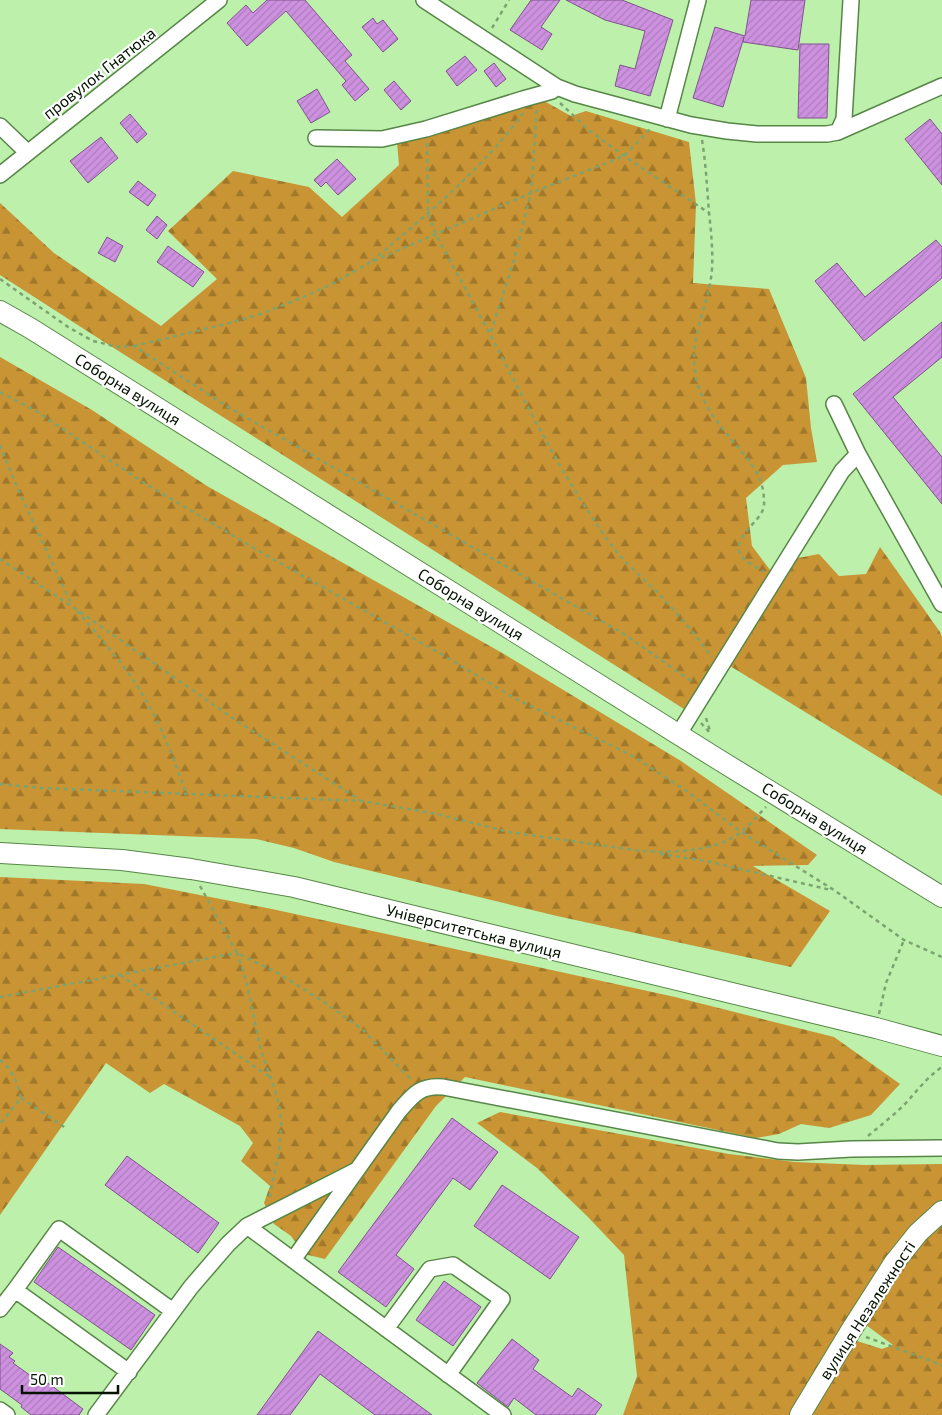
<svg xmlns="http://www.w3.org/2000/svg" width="942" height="1415" font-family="'Exo 2',sans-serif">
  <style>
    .forest { fill: url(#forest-firs) }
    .building { fill: url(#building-hatch); stroke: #81538e }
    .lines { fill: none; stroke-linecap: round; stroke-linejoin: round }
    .minor-casing { stroke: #578647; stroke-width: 18 }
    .major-casing { stroke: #578647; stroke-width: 22 }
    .path { stroke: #7da470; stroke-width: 2.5; stroke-dasharray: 4 4; stroke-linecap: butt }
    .minor { stroke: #fff; stroke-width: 15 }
    .major { stroke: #fff; stroke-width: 20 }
    .labels { text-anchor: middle; stroke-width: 4.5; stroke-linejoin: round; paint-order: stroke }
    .street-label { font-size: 16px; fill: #031300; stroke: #fff }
  </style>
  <defs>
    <pattern id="forest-firs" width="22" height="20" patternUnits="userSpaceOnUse" patternTransform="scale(1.25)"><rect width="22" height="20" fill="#c99434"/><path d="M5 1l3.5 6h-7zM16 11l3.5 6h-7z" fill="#a1782a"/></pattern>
    <pattern id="building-hatch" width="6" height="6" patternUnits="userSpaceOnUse" patternTransform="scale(1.25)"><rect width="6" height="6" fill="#cd91df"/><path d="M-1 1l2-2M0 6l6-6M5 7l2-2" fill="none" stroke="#ae7cbe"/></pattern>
  </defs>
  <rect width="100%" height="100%" fill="#bcf0ab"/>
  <!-- forest -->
  <path class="forest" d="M 544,101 L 571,116 L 586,111 L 689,142 L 696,204 L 693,283 L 769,289 L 806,378 L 811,428 L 817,462 L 783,465 L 746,498 L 752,546 L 770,570 L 777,562 L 819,554 L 839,576 L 866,574 L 880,547 L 940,632 L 942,637 L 942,796 L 717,658 L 684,709 L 98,338 L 0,275 L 0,203 L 54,253 L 161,326 L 217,279 L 168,231 L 233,171 L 309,187 L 342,217 L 399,165 L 397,142 Z
    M 0,357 L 92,410 L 207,486 L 504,654 L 681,761 L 817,855 L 808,865 L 753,866 L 830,911 L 791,967 L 557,916 L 334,862 L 294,848 L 256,839 L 0,829 Z
    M 0,877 L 144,884 L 272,909 L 675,997 L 834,1037 L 900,1084 L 871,1115 L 829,1128 L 801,1124 L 779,1134 L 756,1138 L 465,1077 L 436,1106 L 325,1259 L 304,1254 L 291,1236 L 274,1224 L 264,1203 L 270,1186 L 241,1161 L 253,1143 L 240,1126 L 164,1084 L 150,1093 L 106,1063 L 0,1215 Z
    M 500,1112 L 729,1154 L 795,1162 L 865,1165 L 942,1164 L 942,1204 L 794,1415 L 623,1415 L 637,1376 L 624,1255 L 587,1216 L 537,1168 L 477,1123 Z
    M 942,1218 L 942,1415 L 810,1415 L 854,1340 L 882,1349 L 893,1345 L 862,1322 L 913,1244 Z"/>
  <!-- building -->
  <path class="building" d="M 267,0 L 305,0 L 352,55 L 345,61 L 369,89 L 355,101 L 342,85 L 346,81 L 286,11 L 247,46 L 227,23 L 246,5 L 253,13 Z
    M 531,0 L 560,0 L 541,27 L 552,34 L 542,50 L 510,30 Z
    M 566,0 L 622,0 L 673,20 L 650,96 L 615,86 L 620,65 L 635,69 L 645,31 L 605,20 Z
    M 751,0 L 805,0 L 798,50 L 743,42 L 744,37 L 723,107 L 693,98 L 715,27 L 745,36 Z
    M 373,18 L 377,24 L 383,20 L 398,39 L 383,52 L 362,27 Z
    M 800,44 L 829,44 L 827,118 L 798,118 Z
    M 465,56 L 477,70 L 457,86 L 446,71 Z
    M 494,63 L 506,79 L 496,87 L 484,71 Z
    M 394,81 L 411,101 L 401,110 L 384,90 Z
    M 317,89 L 330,112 L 311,123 L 297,101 Z
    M 130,114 L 147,134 L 137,143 L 120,123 Z
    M 930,119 L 942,134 L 942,185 L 905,139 Z
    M 101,137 L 118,158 L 88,183 L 70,161 Z
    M 337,159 L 356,179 L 338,195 L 326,182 L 321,187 L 314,180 Z
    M 138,181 L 156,195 L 148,206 L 129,192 Z
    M 157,216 L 167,225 L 157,239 L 146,230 Z
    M 107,237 L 123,246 L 115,262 L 98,253 Z
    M 936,240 L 942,247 L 942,278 L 864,341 L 815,281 L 837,263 L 865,297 Z
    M 168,246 L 204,272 L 193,287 L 157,262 Z
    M 942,322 L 942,357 L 893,397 L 942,457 L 942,504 L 853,394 Z
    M 452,1118 L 498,1152 L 470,1190 L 453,1178 L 396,1255 L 414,1269 L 386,1307 L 338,1272 Z
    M 127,1156 L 219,1223 L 198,1253 L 105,1185 Z
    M 502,1185 L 579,1237 L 550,1279 L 474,1226 Z
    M 58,1247 L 155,1315 L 131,1350 L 34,1282 Z
    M 444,1281 L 481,1307 L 453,1346 L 416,1320 Z
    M 318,1331 L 432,1415 L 375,1415 L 320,1374 L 290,1415 L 257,1415 Z
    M 512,1339 L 539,1360 L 533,1369 L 572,1397 L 578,1388 L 602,1405 L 595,1415 L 536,1415 L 514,1398 L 508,1407 L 477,1383 Z
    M 0,1344 L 13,1353 L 9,1357 L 15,1361 L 13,1363 L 45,1386 L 48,1383 L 83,1409 L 79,1415 L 31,1415 L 21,1407 L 22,1405 L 0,1389 Z"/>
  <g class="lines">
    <defs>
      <path id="minor" d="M 424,0 L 557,87 L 575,94 L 691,125 L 727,131 L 757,134 L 827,134 L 838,132 L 942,86
        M 667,119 L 698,0
        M 0,126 L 27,152
        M 838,132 L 844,119 L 851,0
        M 316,138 L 382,139 L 426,129 L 523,99 L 552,91 L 557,87
        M 0,175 L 219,0
        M 834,404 L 858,454 L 942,604
        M 678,735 L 842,471 L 858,454
        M 247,1226 L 355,1171
        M 293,1260 L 503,1415
        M 15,1290 L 59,1229 L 173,1311
        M 0,1309 L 15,1290 L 129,1372
        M 386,1329 L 430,1269 L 453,1265 L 502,1299 L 448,1375
        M 0,1410 L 7,1415
        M 96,1415 L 191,1287 L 228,1244 L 247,1226 L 293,1260 L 399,1111 C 413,1095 420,1085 443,1087 L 778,1151 L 798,1152 L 851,1149 L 942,1148"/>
      <path id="major" d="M 0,311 L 30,328 L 716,758 L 942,897
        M 0,853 L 122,860 L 191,869 L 294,887 L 876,1028 L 942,1046
        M 800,1415 L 850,1332 L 894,1263 L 918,1233 L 942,1211"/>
    </defs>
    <!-- minor casing -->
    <use href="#minor" class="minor-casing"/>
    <!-- major casing -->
    <use href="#major" class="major-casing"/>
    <!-- path -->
    <path class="path" d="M 492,28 L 509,0
      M 560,103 L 590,131 L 624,156 L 709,213
      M 537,110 L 531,193 L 513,264 L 490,334 C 528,407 564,481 613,547 C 626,564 643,578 658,593 C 677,613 695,634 712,657
      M 702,140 C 706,164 707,188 709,212 C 711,231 713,250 712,269 C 709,308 688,334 696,377 C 701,403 719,425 736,445 C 748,459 759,471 763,490 C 764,499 766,507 760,515 C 754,525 730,542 742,557 C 747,563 757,567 764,572
      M 427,143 L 428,213 L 436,235 L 490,334
      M 372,261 C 413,226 455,192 491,152 C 503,140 513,126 523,113
      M 0,279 L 68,327 L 93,341 L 118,347 L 134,346 L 228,407 L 624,634 L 694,683
      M 134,346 L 226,324 L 261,314 L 301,298 L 332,284 L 369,263 L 531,193 L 624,156 L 652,127
      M 0,392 L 36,411 L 141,481 L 259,551 L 441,654 L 516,699 L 633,756 L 688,792 L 741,832 L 834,890 L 904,940 L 942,957
      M 0,445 L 16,485 L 72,605
      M 0,559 L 73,607 L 237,721 L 360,800
      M 77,611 C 104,642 132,673 151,709 C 166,737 176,766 187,795
      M 706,718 L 710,731
      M 701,723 L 710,733
      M 0,784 L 41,788 L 362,801 L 437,814 L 509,832 L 641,851 C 673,853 715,852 741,832 C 750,825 758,815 766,807
      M 660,854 L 706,861 L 831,890
      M 200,886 L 237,953 L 276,972 L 321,1000 L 362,1029 L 412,1080
      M 120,975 L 270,1077
      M 0,997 L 237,953 C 249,984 253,1018 261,1050 C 268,1074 281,1098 281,1123 C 281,1149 274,1174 269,1199
      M 879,1014 L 886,983 L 904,940
      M 0,1060 C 13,1070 17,1082 21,1098 L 0,1124
      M 21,1098 L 67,1129
      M 868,1136 C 881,1125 894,1115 905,1104 C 917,1091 927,1077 942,1067
      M 866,1337 L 934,1362 L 942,1366"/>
    <!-- minor -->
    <use href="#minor" class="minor"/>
    <!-- major -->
    <use href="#major" class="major"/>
  </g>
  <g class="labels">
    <!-- street labels -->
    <g class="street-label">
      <text transform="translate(99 73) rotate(-38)" y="6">провулок Гнатюка</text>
      <text transform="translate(128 389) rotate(32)" y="6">Соборна вулиця</text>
      <text transform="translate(471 604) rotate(32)" y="6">Соборна вулиця</text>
      <text transform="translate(815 818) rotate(32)" y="6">Соборна вулиця</text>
      <text transform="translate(474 931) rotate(14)" y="6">Університетська вулиця</text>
      <text transform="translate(867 1310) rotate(-57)" y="6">вулиця Незалежності</text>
    </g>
  </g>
  <!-- scale -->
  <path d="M22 1385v8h96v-8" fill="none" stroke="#031300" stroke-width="2.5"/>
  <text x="30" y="1385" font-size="15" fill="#031300" stroke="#ffffff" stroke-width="4" paint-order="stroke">50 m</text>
</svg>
